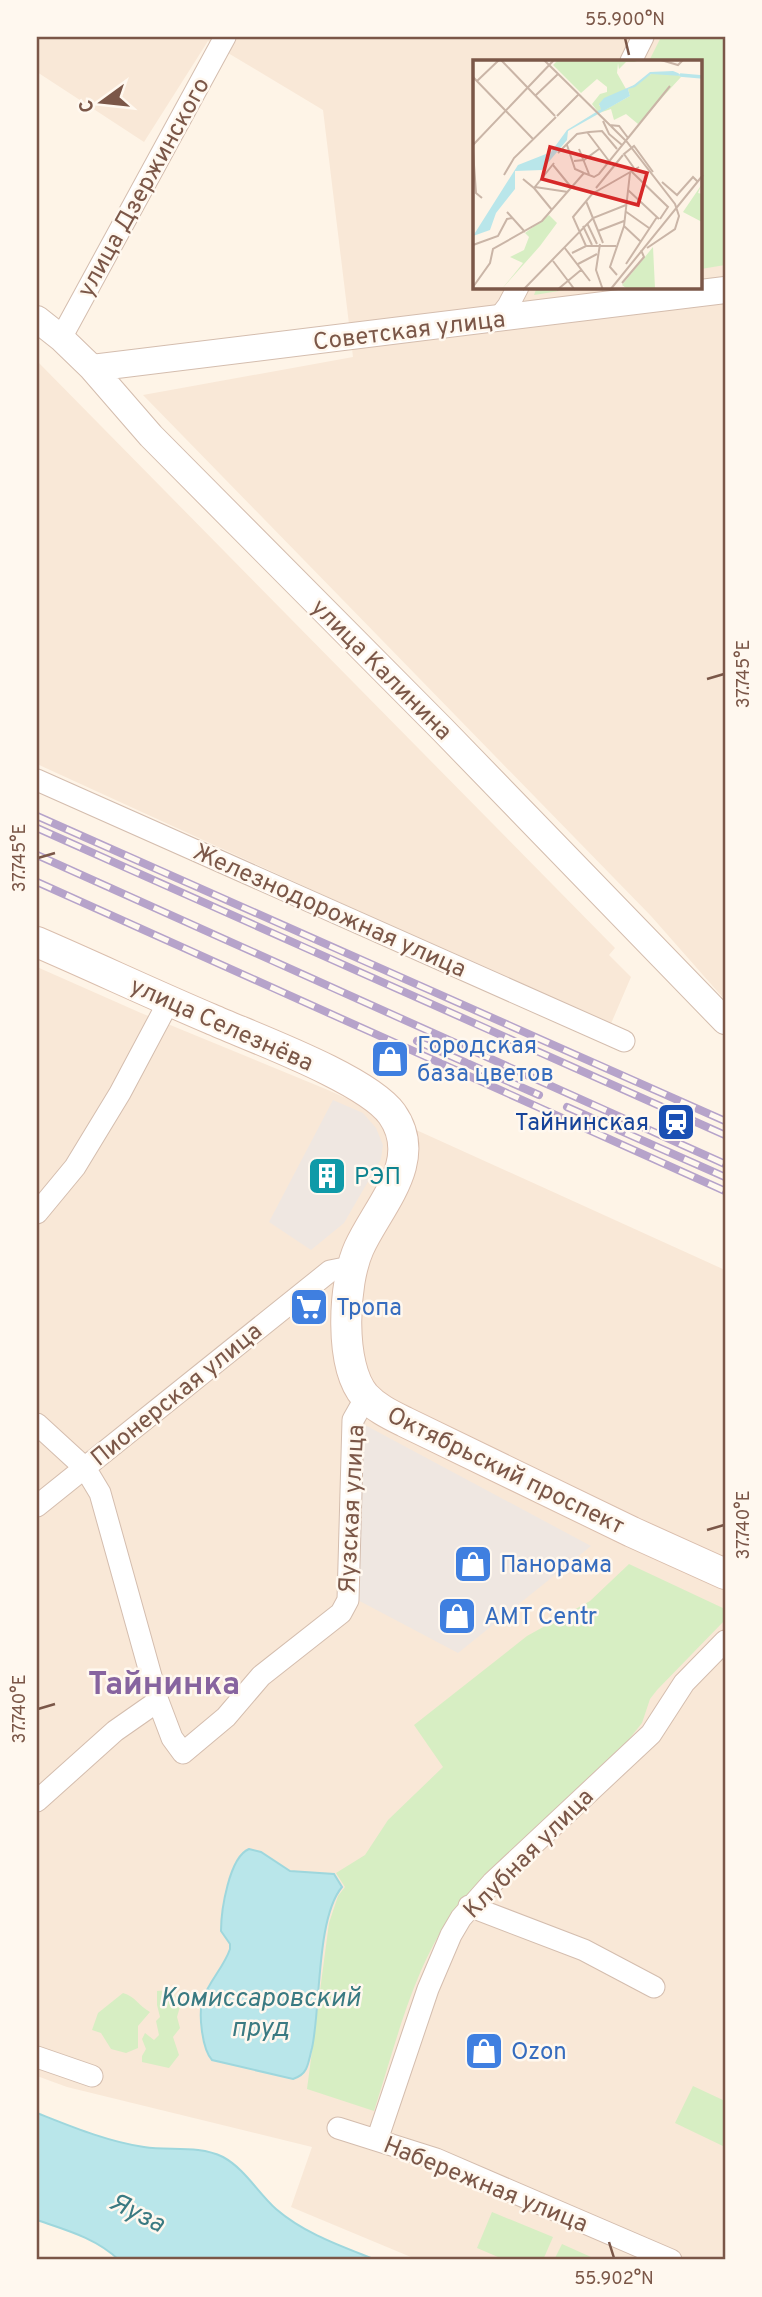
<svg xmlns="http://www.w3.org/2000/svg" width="762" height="2297" font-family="Overpass,sans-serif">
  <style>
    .residential { fill: #f9e8d7; fill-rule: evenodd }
    .industrial { fill: #efe7e1 }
    .green { fill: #d7eec3 }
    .water { fill: #b9e6ea; stroke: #9ed7dd; stroke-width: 2 }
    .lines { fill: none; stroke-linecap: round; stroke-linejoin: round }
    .minor-casing { stroke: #d4bdae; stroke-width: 23 }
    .tertiary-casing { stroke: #d4bdae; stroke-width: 28 }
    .secondary-casing { stroke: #dabead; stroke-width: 32 }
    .minor { stroke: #fff; stroke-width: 21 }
    .tertiary { stroke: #fff; stroke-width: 26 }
    .secondary { stroke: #fff; stroke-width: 30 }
    .rail-casing { stroke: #b6a3ca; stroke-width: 8 }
    .rail { stroke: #fff8ef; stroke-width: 5; stroke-dasharray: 16; stroke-linecap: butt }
    .ticks { fill: none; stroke: #7b5748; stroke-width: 2.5 }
    .labels { text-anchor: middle; stroke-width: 5; stroke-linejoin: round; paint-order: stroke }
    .street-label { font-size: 24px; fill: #7b5748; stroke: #fff8ef }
    .shop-label { font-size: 24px; fill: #366cbe; stroke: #fff8ef; text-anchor: start }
    .transit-label { font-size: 24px; fill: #164399; stroke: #fff8ef; text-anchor: end }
    .culture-label { font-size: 24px; fill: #0d838f; stroke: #fff8ef; text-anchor: start }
    .water-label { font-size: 26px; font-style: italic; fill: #3a7a82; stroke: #fff8ef }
    .district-label { font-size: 32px; font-weight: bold; fill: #87649f; stroke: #fff8ef }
    .inset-river { fill: none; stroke: #b9e6ea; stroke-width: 3.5 }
    .inset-road { fill: none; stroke: #cab5a7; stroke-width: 2 }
    .view { fill: #d62828; fill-opacity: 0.15; stroke: #d62828; stroke-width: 3.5 }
    .inset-edge { fill: none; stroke: #7b5748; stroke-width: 3.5 }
    .neatline { fill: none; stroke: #7b5748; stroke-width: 2.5 }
    .ticks-label { font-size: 18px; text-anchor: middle; fill: #7b5748 }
  </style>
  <rect width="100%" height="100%" fill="#fef4e7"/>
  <!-- residential -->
  <path class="residential" d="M 37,37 L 725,37 L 725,1000 L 651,916 L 143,395 L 353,357 L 323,110 L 208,41 L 144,142 L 37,72 ZM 475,61 L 701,61 L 701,287 L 475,287 Z
    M 37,361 L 615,948 L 609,955 L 631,977 L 610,1026 L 37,764 Z
    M 37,967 L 141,1013 L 328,1090 L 725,1270 L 725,2260 L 418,2260 L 291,2207 L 312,2147 L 67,2087 L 37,2076 Z"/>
  <!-- industrial -->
  <path class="industrial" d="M 333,1100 L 363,1113 L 376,1128 L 383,1145 L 381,1159 L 344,1223 L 311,1250 L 269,1222 Z
    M 365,1425 L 591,1546 L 458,1653 L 352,1597 Z"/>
  <!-- green -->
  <path class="green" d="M 661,37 L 725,37 L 725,265 L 701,269 L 701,61 L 649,61 Z
    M 537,287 L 584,287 L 534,295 Z
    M 629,1564 L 725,1609 L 725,1620 L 657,1690 L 650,1699 L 642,1723 L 626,1743 L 467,1895 C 416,1954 398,2037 374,2111 L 307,2089 L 329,1923 L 338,1896 L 345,1887 L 336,1873 L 365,1855 L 388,1820 L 443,1767 L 414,1725 L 527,1636 L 590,1601 Z
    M 170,1990 L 181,2003 L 177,2017 L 180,2028 L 173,2037 L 179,2055 L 169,2068 L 142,2062 L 142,2056 L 146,2049 L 142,2039 L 145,2033 L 154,2040 L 159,2035 L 156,2021 L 160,2017 L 157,2005 L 157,1991 Z
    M 123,1993 C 135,1996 139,2006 150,2012 L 138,2026 L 138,2048 L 126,2053 L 111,2049 L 101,2033 L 92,2030 L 98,2013 Z
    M 693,2086 L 725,2101 L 725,2147 L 675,2123 Z
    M 492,2212 L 553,2237 L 543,2260 L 505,2260 L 477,2248 Z
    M 562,2244 L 591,2257 L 589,2260 L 554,2260 Z"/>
  <!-- water -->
  <path class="water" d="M 249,1849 L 261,1852 L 290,1871 L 334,1874 L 342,1887 C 316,1918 321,2007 312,2048 C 310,2055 309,2063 306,2069 C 303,2075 299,2077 293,2079 L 212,2060 C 202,2049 198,2013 203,1999 C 209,1981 224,1967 230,1949 L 230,1944 L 221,1931 C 221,1911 229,1857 249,1849 Z
    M 37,2113 C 70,2126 108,2142 144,2147 C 170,2151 198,2145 223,2157 C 245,2169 258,2193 276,2209 C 305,2234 341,2246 376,2260 L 119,2260 C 96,2238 66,2230 37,2220 Z"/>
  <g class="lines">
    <defs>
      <path id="minor" d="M 631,61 L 643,37
        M 498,319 L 508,306 L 518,287
        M 61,338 L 225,37
        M 37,780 L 624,1041
        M 37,1213 L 75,1167 L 120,1093 L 169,1001
        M 37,1424 L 85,1468 L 100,1493 L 158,1701
        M 37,1506 L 330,1271 L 340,1269 L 353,1271
        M 37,1801 L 115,1731 L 158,1701 L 172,1738 L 183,1753 L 226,1717 L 261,1676 L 341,1613 L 348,1600 L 353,1420 L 366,1397
        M 469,1906 L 584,1950 L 654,1987
        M 37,2057 L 92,2076
        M 338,2128 L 436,2159 L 671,2260
        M 377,2140 L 428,1989 L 451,1935 L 461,1918 L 492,1883 L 651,1734 L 684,1683 L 725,1641"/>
      <path id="tertiary" d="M 37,319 L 61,338 L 92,368 L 151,436 L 442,729 L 725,1021
        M 92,368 L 725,290"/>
      <path id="secondary" d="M 37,942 C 95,967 152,994 211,1019 C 254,1038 367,1079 392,1114 C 425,1161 378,1206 359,1248 C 343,1283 339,1366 365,1396 C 376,1408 391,1415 405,1422 L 632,1532 L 725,1574"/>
    </defs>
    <!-- minor casing -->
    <use href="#minor" class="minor-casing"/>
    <!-- tertiary casing -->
    <use href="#tertiary" class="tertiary-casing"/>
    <!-- secondary casing -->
    <use href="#secondary" class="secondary-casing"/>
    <!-- minor -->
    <use href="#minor" class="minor"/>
    <!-- tertiary -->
    <use href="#tertiary" class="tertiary"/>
    <!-- secondary -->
    <use href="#secondary" class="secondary"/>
    <defs>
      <path id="rail" d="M 37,816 L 725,1121
        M 37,828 L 725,1135
        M 37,855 L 725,1164
        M 37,882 L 725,1191
        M 417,1041 L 539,1095
        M 567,1107 L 725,1177"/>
    </defs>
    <!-- rail casing -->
    <use href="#rail" class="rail-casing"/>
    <!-- rail -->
    <use href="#rail" class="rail"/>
  </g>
  <!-- ticks -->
  <path class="ticks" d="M 625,38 L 629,55M 707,679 L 724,674M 38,858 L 55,853M 707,1530 L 724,1525M 38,1709 L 55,1704M 609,2242 L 614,2258"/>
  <!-- icons -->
  <defs>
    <symbol id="shop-square" viewBox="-11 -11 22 22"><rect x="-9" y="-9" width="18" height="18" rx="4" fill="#3f7fe0" stroke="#fff8ef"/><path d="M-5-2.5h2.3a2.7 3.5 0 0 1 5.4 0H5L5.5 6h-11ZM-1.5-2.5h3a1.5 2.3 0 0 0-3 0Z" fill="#fff"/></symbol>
    <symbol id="station-square" viewBox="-11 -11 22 22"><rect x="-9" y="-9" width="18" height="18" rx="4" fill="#1a4fb4" stroke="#fff8ef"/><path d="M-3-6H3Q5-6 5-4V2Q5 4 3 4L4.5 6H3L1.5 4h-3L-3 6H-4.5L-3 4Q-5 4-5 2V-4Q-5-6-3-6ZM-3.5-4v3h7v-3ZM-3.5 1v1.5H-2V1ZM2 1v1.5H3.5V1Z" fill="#fff"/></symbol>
    <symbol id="building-square" viewBox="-11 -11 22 22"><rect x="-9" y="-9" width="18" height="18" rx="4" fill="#0f9aa8" stroke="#fff8ef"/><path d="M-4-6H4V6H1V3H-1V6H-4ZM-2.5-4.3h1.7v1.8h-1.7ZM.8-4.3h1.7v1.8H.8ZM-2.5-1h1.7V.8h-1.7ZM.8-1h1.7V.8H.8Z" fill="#fff"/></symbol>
    <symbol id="supermarket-square" viewBox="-11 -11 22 22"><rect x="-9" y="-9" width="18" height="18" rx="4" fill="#3f7fe0" stroke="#fff8ef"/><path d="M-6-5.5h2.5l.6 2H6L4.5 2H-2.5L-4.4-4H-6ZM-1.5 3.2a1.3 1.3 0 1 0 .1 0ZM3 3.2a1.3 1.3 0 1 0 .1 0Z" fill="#fff"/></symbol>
  </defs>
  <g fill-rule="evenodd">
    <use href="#shop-square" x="368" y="1037" width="44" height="44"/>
    <use href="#station-square" x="654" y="1100" width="44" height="44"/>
    <use href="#building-square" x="305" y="1154" width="44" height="44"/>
    <use href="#supermarket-square" x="287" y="1285" width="44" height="44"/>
    <use href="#shop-square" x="451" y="1542" width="44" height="44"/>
    <use href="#shop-square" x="435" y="1594" width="44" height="44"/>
    <use href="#shop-square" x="462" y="2029" width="44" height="44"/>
  </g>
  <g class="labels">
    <!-- street labels -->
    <g class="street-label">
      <text transform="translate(143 187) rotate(-61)" y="8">улица Дзержинского</text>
      <text transform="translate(409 330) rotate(-7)" y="8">Советская улица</text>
      <text transform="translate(382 669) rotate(45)" y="8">улица Калинина</text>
      <text transform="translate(330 910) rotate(24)" y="8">Железнодорожная улица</text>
      <text transform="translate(222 1024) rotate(24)" y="8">улица Селезнёва</text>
      <text transform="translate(176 1394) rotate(-39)" y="8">Пионерская улица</text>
      <text transform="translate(506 1470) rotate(26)" y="8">Октябрьский проспект</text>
      <text transform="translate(351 1509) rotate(-87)" y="8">Яузская улица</text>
      <text transform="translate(528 1853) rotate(-45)" y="8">Клубная улица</text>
      <text transform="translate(486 2184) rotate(22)" y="8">Набережная улица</text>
    </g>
    <!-- shop labels -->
    <g class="shop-label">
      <text x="417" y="1053">Городская<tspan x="417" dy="28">база цветов</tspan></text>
      <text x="336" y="1315">Тропа</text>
      <text x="500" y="1572">Панорама</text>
      <text x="484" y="1624">AMT Centr</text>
      <text x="511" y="2059">Ozon</text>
    </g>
    <!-- transit labels -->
    <g class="transit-label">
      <text x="649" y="1130">Тайнинская</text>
    </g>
    <!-- culture labels -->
    <g class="culture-label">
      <text x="354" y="1184">РЭП</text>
    </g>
    <!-- water labels -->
    <g class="water-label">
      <text x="260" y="2006">Комиссаровский<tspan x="260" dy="30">пруд</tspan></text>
      <text transform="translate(138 2212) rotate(26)" y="9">Яуза</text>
    </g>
    <!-- district labels -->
    <g class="district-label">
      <text x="164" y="1694">Тайнинка</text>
    </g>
  </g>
  <!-- overview -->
  <g transform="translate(473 60)">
    <rect width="229" height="229" fill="#fef4e7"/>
    <path d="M 85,0 L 159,0 L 164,2 L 153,2 L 146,9 L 145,3 L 144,13 L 153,29 L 126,45 L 129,48 L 125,52 L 119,44 L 127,34 L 134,32 L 134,27 L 124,19 L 108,33 L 80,5 ZM 197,13 L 203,14 L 208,17 L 165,64 L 153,54 L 141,60 L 138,49 L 126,53 L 157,36 L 155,29 L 178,14 ZM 229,124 L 225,133 L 229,134 L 229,162 L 210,152 ZM 76,155 L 84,163 L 67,186 L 28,230 L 50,203 L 37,197 L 51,190 L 56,177 L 52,173 ZM 180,187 L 182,228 L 153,228 L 149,225 Z" fill="#d7eec3"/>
    <path d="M 200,11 L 205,13 L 209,16 L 178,14 L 162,27 L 155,29 L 157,36 L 95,71 L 94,80 L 69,110 L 42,111 L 42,129 L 23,153 L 17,170 L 0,176 L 45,105 L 78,92 L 94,70 L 128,49 L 126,44 L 131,38 L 161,25 L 177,12 Z" fill="#b9e6ea"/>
    <path class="inset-river" d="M 207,15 L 230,17"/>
    <path class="inset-road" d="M 28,0 L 82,56M 71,0 L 154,82 L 202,144 L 206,156 L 202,169 L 174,188M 188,0 L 205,5 L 210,0M 0,17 L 60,79M 4,21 L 26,0M 63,35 L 85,14M 84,56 L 105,35M 130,61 L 136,74 L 149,85M 114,72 L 136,101M 155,78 L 197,26M 0,85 L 81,0M 94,85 L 102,109 L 111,113M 106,89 L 116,114M 0,91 L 3,133 L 9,138M 85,93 L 104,74 L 116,72 L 129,71 L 144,89M 101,101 L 111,100 L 126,89M 80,105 L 98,127M 161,108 L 151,94 L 161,86 L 180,112M 159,112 L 195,147 L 187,159M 31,115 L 41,98 L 83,57M 50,119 L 61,128 L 81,103M 189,122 L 204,135 L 220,117 L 224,121M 62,127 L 95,132M 61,128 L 79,150M 123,128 L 150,95M 155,130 L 186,159M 113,141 L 130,183M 152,151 L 176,168M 34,152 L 52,172M 114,163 L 124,184M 110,166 L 119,185M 151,166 L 167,181M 125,171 L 151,161M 127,184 L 123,210 L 130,230M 0,185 L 25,176 L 34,159 L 39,158M 113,186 L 100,157 L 119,134 L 166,107M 91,187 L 117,221M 99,193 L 113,186 L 143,186M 80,201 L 102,230M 105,204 L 124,194M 153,204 L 184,157M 144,215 L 137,207 L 151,166 L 157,113M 149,223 L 171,197 L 168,190M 0,227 L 17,203 L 20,189 L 69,161 L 111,113 L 121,117 L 126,114 L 155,78 L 146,66 L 136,65M 50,230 L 120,158 L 153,145M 84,230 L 108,210M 137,230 L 230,115"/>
    <path class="view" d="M 77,87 L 174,113 L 165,145 L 69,119 Z"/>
    <rect width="229" height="229" class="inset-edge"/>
  </g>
  <!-- border -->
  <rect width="762" height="2297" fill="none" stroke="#fff8ef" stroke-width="77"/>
  <!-- north arrow -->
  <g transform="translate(102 102) rotate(255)" stroke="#fff8ef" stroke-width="5" paint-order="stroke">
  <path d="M0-5L12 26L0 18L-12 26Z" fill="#7b5748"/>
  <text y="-10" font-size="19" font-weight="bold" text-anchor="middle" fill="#7b5748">С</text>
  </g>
  <rect x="38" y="38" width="686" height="2220" class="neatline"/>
  <g class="ticks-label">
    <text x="625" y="25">55.900°N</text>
    <text transform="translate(743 674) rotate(-90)" y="6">37.745°E</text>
    <text transform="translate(19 858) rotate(-90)" y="6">37.745°E</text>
    <text transform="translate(743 1525) rotate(-90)" y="6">37.740°E</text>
    <text transform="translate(19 1709) rotate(-90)" y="6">37.740°E</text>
    <text x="614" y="2284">55.902°N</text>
  </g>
</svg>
